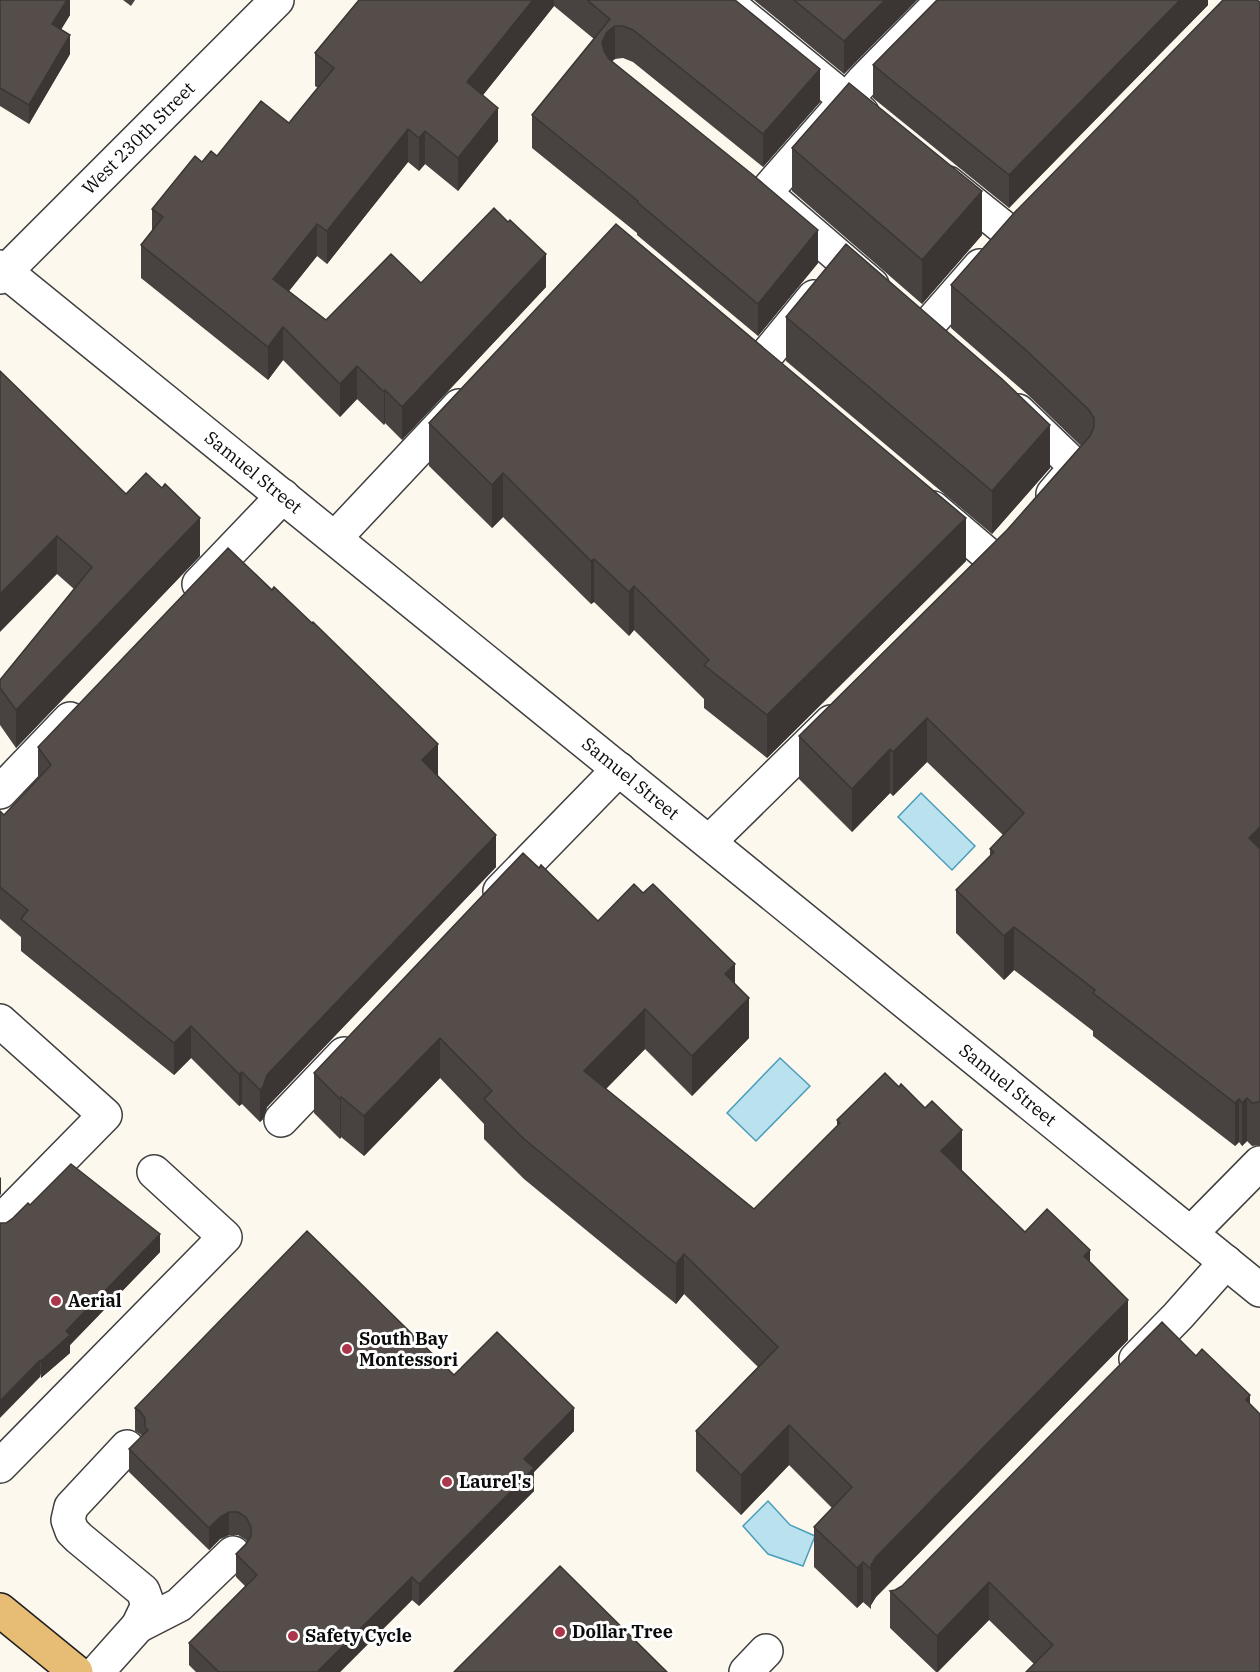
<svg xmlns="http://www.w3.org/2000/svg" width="1260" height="1672" font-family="'IBM Plex Serif',serif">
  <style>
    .water { fill: #b9e1ee; stroke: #4a9dbb; stroke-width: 1.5 }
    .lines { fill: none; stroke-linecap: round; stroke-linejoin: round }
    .minor-casing { stroke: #3f3f3f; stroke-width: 36 }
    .major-casing { stroke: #1d1d1d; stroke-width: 36 }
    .minor { stroke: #fff; stroke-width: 33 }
    .major { stroke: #e7bc74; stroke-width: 33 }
    .wall { fill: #484240 }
    .shaded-wall { fill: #3b3634 }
    .building { fill: #544d4a; stroke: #3b3634; stroke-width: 1.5 }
    .poi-dot { fill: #aa374b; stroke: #fff; stroke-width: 2 }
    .labels { text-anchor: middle; stroke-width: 6; stroke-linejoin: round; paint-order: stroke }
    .street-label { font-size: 18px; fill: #0c0c0c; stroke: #fff }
    .poi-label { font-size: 18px; font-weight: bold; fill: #0c0c0c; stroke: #fff; text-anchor: start }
  </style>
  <rect width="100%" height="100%" fill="#fdf8ee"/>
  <!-- water -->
  <path class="water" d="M 921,793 L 975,846 L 952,870 L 898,817 Z
    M 780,1058 L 810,1086 L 756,1141 L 727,1113 Z
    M 768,1501 L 790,1525 L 815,1536 L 803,1566 L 768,1554 L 743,1526 Z"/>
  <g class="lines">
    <defs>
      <g id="minor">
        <path d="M 724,0 L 862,113"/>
        <path d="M 948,183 L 1010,233"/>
        <path id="s1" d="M 0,267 L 1260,1290"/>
        <path id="s2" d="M 0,277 L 277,0"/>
        <path d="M 872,285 L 765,193 L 863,81 L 943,0"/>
        <path d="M 924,330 L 980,266"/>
        <path d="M 760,363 L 814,297"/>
        <path d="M 1018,411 L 1076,467 L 1053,494"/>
        <path d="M 933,508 L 994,560"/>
        <path d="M 335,538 L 459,406"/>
        <path d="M 199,584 L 283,496"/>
        <path d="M 0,792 L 70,719"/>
        <path d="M 709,842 L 831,722"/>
        <path d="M 500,891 L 619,769"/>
        <path d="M 0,1021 L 105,1115 L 0,1222"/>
        <path d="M 281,1120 L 344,1054"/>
        <path d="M 1191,1233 L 1260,1163"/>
        <path d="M 1136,1359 L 1178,1316 L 1226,1262"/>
        <path d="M 0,1466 L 225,1237 L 154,1172"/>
        <path d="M 138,1626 L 179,1605 L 233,1553"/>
        <path d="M 97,1672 L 138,1626 L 148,1605 L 143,1591 L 79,1538 L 72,1531 L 68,1520 L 71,1507 L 127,1447"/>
        <path d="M 746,1672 L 766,1651"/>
      </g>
      <path id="major" d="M 0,1610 L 76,1672"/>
    </defs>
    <!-- minor casing -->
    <use href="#minor" class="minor-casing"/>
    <!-- major casing -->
    <use href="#major" class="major-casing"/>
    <!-- minor -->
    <use href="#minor" class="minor"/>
    <!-- major -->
    <use href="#major" class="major"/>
  </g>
  <!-- wall -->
  <path class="wall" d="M 0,0 L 70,0 L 70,15 L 61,30 L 70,54 L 29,124 L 0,106 Z
    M 123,0 L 135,0 L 131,6 Z
    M 359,0 L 735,0 L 820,102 L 763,167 L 633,62 L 623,58 L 615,59 L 612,61 L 818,263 L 758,336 L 637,235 L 637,233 L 532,148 L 532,115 L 594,39 L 554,6 L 483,95 L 498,141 L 458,191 L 425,164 L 419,171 L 408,162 L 327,264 L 317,256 L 289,291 L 326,320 L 421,283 L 546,287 L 402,440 L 385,423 L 384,425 L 357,399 L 340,417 L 283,360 L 268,380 L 141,278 L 141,245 L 152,231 L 152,209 L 202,162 L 289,123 L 318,88 L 315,86 L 315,53 Z
    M 754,0 L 917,0 L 844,74 Z
    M 1208,0 L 1208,5 L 1009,208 L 873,98 L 873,65 Z
    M 1260,2 L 1260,1145 L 1252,1146 L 1247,1141 L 1242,1146 L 1239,1142 L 1235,1146 L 1093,1036 L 1093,1031 L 1014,970 L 1004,980 L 956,933 L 956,890 L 990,856 L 990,849 L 1003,835 L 927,762 L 893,796 L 890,793 L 852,832 L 799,779 L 799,736 L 1007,530 L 1081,446 L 1027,394 L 951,328 L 951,285 Z
    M 792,148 L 982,235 L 922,304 L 792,191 Z
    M 786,317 L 1050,468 L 992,534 L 786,361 Z
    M 0,371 L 126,494 L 200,556 L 16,748 L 0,725 L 0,680 L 74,589 L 57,574 Z
    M 429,423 L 966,561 L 767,758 L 704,708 L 704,699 L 634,630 L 629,636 L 594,602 L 591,604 L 503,517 L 492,528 L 429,466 Z
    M 38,747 L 438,776 L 496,867 L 267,1107 L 263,1119 L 260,1122 L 242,1104 L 239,1106 L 191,1058 L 174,1075 L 21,951 L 21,937 L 0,919 L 0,811 L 4,815 L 38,779 Z
    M 539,868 L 598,921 L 735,984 L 749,1038 L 692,1096 L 645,1049 L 606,1089 L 754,1209 L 837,1126 L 837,1120 L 962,1170 L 1025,1232 L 1090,1262 L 1128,1340 L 876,1597 L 871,1605 L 871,1609 L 863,1602 L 857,1608 L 814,1567 L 814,1527 L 832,1508 L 789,1465 L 741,1515 L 696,1471 L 696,1431 L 758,1367 L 684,1294 L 676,1304 L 524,1179 L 484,1139 L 484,1124 L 440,1078 L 364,1156 L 341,1137 L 340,1139 L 314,1113 L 314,1073 Z
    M 30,1205 L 160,1252 L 70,1345 L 70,1353 L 41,1378 L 6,1223 L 13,1218 Z
    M 1196,1356 L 1250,1404 L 1260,1672 L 1034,1664 L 989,1620 L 938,1672 L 936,1672 L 890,1628 L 890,1591 L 895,1590 L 902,1586 Z
    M 454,1375 L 574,1431 L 534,1472 L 534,1491 L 419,1606 L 412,1600 L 340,1672 L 196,1672 L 189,1665 L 189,1643 L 245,1586 L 236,1577 L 236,1554 L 247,1542 L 246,1540 L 238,1535 L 229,1535 L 220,1539 L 209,1550 L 129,1472 L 129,1449 L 142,1436 L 140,1434 L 135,1431 L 135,1408 Z"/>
  <!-- shaded-wall -->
  <path class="shaded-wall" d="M 67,0 L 70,0 L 70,15 L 52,43 L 52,24 Z
    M 533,0 L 554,0 L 554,6 L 467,115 L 467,82 Z
    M 885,0 L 917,0 L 844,74 L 844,41 Z
    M 1180,0 L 1208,0 L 1208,5 L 1009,208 L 1009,175 Z
    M 615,26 L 615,59 L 607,65 L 602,75 L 602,42 L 607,32 Z
    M 70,35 L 70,54 L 29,124 L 29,105 Z
    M 820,69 L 820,102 L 763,167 L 763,134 Z
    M 498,108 L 498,141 L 458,191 L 458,158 Z
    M 408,129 L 408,162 L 327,264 L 327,231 Z
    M 425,131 L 425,164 L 419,171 L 419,138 Z
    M 982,191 L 982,235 L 922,304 L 922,260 Z
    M 317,224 L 317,256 L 273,311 L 273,279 Z
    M 818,230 L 818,263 L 758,336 L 758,304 Z
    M 546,254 L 546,287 L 402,440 L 402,407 Z
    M 283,327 L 283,360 L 268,380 L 268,347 Z
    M 357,366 L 357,399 L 340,417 L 340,384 Z
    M 385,390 L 385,423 L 384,425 L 384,392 Z
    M 1050,425 L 1050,468 L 992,534 L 992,491 Z
    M 503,473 L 503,517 L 492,528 L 492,485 Z
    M 200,518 L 200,556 L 16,748 L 16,710 Z
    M 966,518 L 966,561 L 767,758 L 767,715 Z
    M 57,536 L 57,574 L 0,632 L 0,594 Z
    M 594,559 L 594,602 L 591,604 L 591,561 Z
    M 634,586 L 634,630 L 629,636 L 629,592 Z
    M 927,718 L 927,762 L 893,796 L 893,752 Z
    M 438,744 L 438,776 L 422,760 Z
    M 890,749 L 890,793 L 852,832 L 852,789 Z
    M 1260,827 L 1260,870 L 1249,838 Z
    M 496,835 L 496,867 L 267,1107 L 263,1119 L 260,1122 L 260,1090 L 267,1075 Z
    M 1014,927 L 1014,970 L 1004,980 L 1004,936 Z
    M 735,964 L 735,1004 L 725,974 Z
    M 749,998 L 749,1038 L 692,1096 L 692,1056 Z
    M 645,1009 L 645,1049 L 584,1111 L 584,1071 Z
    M 191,1026 L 191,1058 L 174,1075 L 174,1043 Z
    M 440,1038 L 440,1078 L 364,1156 L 364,1116 Z
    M 242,1072 L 242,1104 L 239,1106 L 239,1074 Z
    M 341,1097 L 341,1137 L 340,1139 L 340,1099 Z
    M 1247,1098 L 1247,1141 L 1242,1146 L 1242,1103 Z
    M 1239,1099 L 1239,1142 L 1235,1146 L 1235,1103 Z
    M 962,1130 L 962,1170 L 941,1191 L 941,1151 Z
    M 1,1177 L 1,1194 L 0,1195 L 0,1178 Z
    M 160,1234 L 160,1252 L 70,1345 L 70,1353 L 41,1378 L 41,1361 L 66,1331 Z
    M 1090,1250 L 1090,1290 L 1084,1256 Z
    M 684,1254 L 684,1294 L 676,1304 L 676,1264 Z
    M 1128,1300 L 1128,1340 L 876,1597 L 871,1605 L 871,1609 L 871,1565 L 876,1557 Z
    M 40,1360 L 40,1377 L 0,1418 L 0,1401 Z
    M 1250,1395 L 1250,1433 L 1246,1400 Z
    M 574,1408 L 574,1431 L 534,1472 L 534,1491 L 419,1606 L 419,1584 L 524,1459 Z
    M 789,1425 L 789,1465 L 741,1515 L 741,1475 Z
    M 229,1512 L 229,1535 L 220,1539 L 209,1550 L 209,1528 L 220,1517 Z
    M 863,1562 L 863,1602 L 857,1608 L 857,1568 Z
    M 412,1577 L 412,1600 L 340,1672 L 317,1672 Z
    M 989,1582 L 989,1620 L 937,1672 L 937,1636 Z"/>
  <!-- building -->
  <path class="building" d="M 0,0 L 67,0 L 52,24 L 70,35 L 29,105 L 0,88 Z
    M 359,0 L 533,0 L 467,82 L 498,108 L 458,158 L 425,131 L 419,138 L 408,129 L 327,231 L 317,224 L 273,279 L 326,320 L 391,254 L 421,283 L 494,208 L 508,222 L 510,220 L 546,254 L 402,407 L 385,390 L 384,392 L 357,366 L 340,384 L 283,327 L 268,347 L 141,245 L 163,217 L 152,209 L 195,156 L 202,162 L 211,151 L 217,156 L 261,101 L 289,123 L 334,68 L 315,53 Z
    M 587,0 L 735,0 L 820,69 L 763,134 L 633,30 L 623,26 L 615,26 L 607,32 L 602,42 L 604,51 L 609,59 L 753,175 L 818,230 L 758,304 L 637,202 L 638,201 L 532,115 L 610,19 Z
    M 794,0 L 885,0 L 844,41 Z
    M 937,0 L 1180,0 L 1009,175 L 873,65 Z
    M 1223,0 L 1257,0 L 1260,2 L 1260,827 L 1249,838 L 1260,849 L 1260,1102 L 1252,1103 L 1247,1098 L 1242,1103 L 1239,1099 L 1235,1103 L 1093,993 L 1095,990 L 1014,927 L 1004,936 L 956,890 L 994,852 L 990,849 L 1024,813 L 927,718 L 893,752 L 890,749 L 852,789 L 799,736 L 1007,530 L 1090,436 L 1094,427 L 1094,418 L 1089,410 L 1027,351 L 951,285 L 1014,213 Z
    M 849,83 L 982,191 L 922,260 L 792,148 Z
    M 616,224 L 966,518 L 767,715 L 704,665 L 709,660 L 634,586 L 629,592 L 594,559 L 591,561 L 503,473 L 492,485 L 429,423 Z
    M 846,244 L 1002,379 L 1050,425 L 992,491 L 786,317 Z
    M 0,371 L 126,494 L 146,473 L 162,488 L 165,484 L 200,518 L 16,710 L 0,688 L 0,680 L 92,567 L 57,536 L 0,594 Z
    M 228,548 L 272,590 L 274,587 L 312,623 L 313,622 L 438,744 L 422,760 L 496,835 L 267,1075 L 263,1087 L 260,1090 L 242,1072 L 239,1074 L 191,1026 L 174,1043 L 21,919 L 28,910 L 0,887 L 0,811 L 4,815 L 51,765 L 38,747 Z
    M 523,853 L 539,868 L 541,865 L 598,921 L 634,884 L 643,893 L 653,884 L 735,964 L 725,974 L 749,998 L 692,1056 L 645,1009 L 584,1071 L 754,1209 L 840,1123 L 837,1120 L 885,1073 L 899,1087 L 901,1084 L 925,1108 L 932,1101 L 962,1130 L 941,1151 L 1025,1232 L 1047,1209 L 1090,1250 L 1084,1256 L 1128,1300 L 876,1557 L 871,1565 L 871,1569 L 863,1562 L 857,1568 L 814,1527 L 852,1487 L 789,1425 L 741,1475 L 696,1431 L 778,1347 L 684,1254 L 676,1264 L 524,1139 L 484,1099 L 492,1091 L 440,1038 L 364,1116 L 341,1097 L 340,1099 L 314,1073 Z
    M 71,1164 L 160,1234 L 66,1331 L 70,1335 L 41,1361 L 40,1360 L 0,1401 L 0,1223 L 6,1223 L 13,1218 L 28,1203 L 30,1205 Z
    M 307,1231 L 454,1375 L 497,1332 L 574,1408 L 524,1459 L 534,1468 L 419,1584 L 412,1577 L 317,1672 L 219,1672 L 189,1643 L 257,1575 L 236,1554 L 246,1544 L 251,1536 L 251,1527 L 246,1517 L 238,1512 L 229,1512 L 220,1517 L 209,1528 L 129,1449 L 148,1430 L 145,1427 L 145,1418 L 140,1411 L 135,1408 Z
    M 1162,1322 L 1196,1356 L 1202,1349 L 1250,1395 L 1246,1400 L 1260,1414 L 1260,1672 L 1026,1672 L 1053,1645 L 989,1582 L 937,1636 L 890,1591 L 895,1590 L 902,1586 Z
    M 560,1566 L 667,1672 L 454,1672 Z"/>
  <!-- markers -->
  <g class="poi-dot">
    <circle cx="56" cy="1301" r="6"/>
    <circle cx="347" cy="1349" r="6"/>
    <circle cx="447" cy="1482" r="6"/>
    <circle cx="560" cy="1632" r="6"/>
    <circle cx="293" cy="1636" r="6"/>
  </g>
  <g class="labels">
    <!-- street labels -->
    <g class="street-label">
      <text dy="6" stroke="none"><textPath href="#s2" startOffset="196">West 230th Street</textPath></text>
      <text dy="6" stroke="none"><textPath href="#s1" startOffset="326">Samuel Street</textPath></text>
      <text dy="6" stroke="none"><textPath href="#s1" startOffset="812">Samuel Street</textPath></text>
      <text dy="6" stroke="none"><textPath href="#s1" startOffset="1298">Samuel Street</textPath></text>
    </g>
    <!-- poi labels -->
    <g class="poi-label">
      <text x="68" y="1307">Aerial</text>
      <text x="359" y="1345">South Bay<tspan x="359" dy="21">Montessori</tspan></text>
      <text x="459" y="1488">Laurel's</text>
      <text x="572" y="1638">Dollar Tree</text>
      <text x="305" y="1642">Safety Cycle</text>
    </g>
  </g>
</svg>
